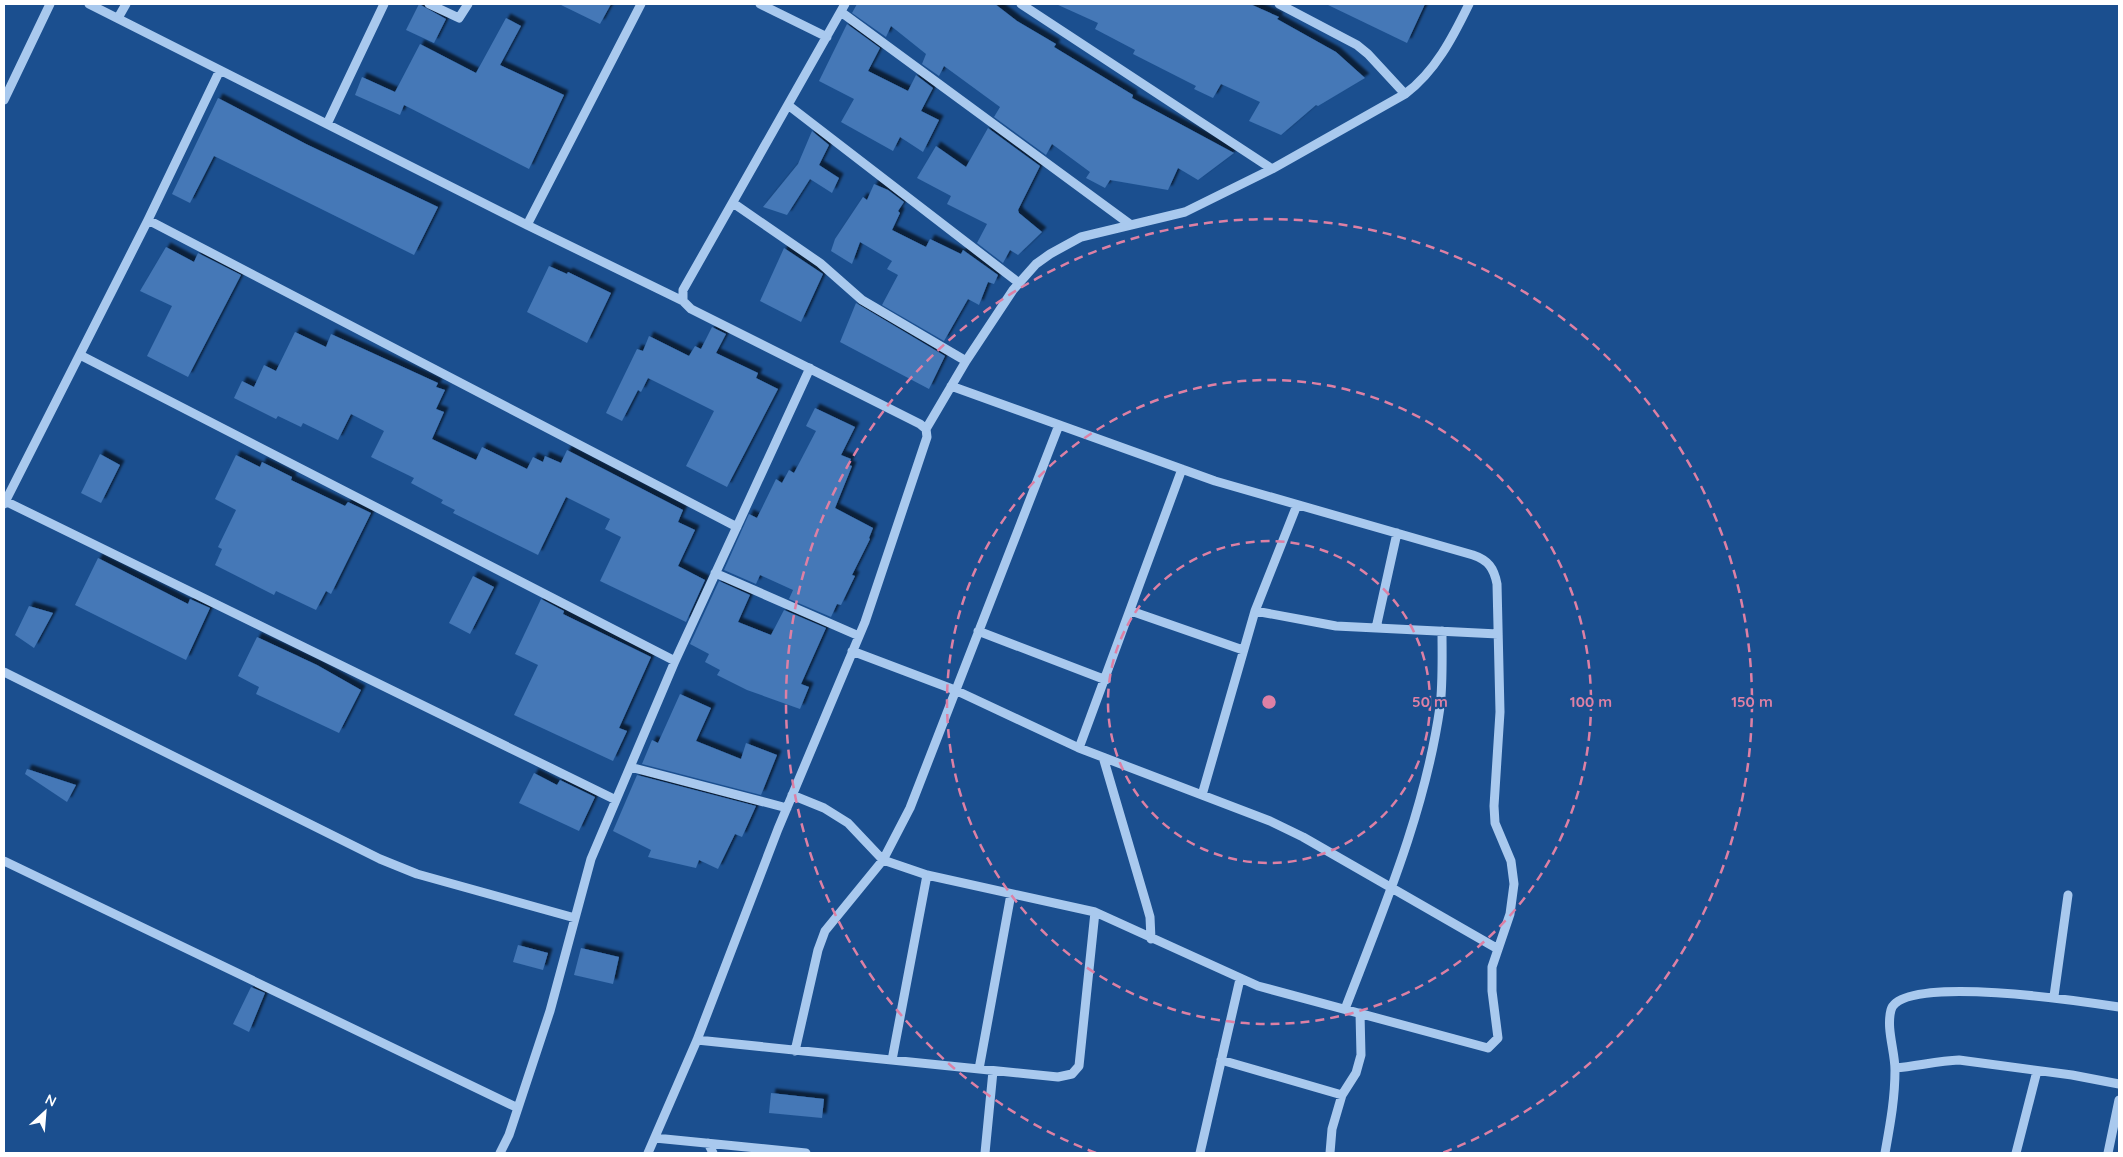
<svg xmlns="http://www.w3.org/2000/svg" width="2123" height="1157" font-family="Quicksand,sans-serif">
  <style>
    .building { fill: #4478b7; filter: url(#shadow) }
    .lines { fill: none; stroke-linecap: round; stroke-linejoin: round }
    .minor { stroke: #a9c9ee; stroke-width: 9 }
    .ring { fill: none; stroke: #dd80a5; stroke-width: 2.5; stroke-dasharray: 9 6 }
    .centre { fill: #dd80a5; stroke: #1b4f8f; stroke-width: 2.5 }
    .ring-label { font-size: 15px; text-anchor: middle; font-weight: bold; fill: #dd80a5; stroke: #1b4f8f; stroke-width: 4.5; stroke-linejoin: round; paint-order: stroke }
  </style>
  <defs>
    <filter id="shadow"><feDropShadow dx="4.5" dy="-4.5" stdDeviation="1" flood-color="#0009"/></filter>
  </defs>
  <rect width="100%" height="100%" fill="#1b4f8f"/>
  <!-- building -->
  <path class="building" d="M 419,4 L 446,19 L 434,43 L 406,30 Z
    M 559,4 L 611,4 L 600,24 Z
    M 857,4 L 995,4 L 1017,21 L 1056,44 L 1054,47 L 1133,95 L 1132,98 L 1234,153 L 1198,180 L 1178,168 L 1168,190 L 1110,180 L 1105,188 L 1086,178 L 1090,172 L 1052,144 L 1046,155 L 994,117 L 1000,107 L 944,66 L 939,76 L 922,64 L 926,54 L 891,26 L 886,37 L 852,13 Z
    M 1056,4 L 1250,4 L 1279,17 L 1277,19 L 1336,52 L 1365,78 L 1318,106 L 1316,105 L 1281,135 L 1249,121 L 1260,102 L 1221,84 L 1213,98 L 1194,89 L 1196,86 L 1133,54 L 1135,50 L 1095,29 L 1098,23 Z
    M 1326,4 L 1425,4 L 1407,43 Z
    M 506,18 L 521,26 L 500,65 L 564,95 L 529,169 L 404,105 L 400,115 L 355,95 L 362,77 L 395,92 L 420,44 L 476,73 Z
    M 847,24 L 880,48 L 868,71 L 908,91 L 916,75 L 933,88 L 921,111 L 939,120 L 923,152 L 900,137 L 893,151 L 841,122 L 854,99 L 819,81 Z
    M 218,98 L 306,144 L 438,207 L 414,255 L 214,156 L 190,203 L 172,194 Z
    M 988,128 L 1040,166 L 1018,210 L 1019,213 L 1042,232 L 1018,255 L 1010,250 L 1003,263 L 977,243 L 987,224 L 947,204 L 951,196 L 917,178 L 936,146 L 966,167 Z
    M 812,131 L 829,145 L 819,165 L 839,178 L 832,193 L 810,179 L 787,215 L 763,207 L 798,164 Z
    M 874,184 L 888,190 L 904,202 L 898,211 L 900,213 L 892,230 L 926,247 L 930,239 L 961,254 L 963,250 L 998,275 L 994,284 L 988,282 L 979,305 L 968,299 L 944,341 L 882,305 L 898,275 L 887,269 L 892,261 L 860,242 L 852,264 L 831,251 L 835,239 L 863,197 L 867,200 Z
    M 166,247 L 194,262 L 198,253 L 241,275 L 188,377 L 147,356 L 172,306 L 140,291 Z
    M 784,248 L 823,274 L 801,322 L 760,301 Z
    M 549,266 L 567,274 L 568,272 L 611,293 L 587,343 L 527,312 Z
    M 856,303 L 945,356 L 929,389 L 840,342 Z
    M 712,327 L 726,334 L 716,353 L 758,373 L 756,378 L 778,389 L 727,487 L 686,466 L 714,411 L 648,378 L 641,392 L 638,390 L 622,421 L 606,413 L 637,349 L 643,351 L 649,336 L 689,356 L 695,346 L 701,349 Z
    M 295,332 L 326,347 L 331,334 L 438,383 L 436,387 L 445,390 L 436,409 L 444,412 L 432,439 L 476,460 L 482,447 L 527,469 L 533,457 L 543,462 L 545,456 L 561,463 L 567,450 L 683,510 L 678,522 L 695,530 L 678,566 L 705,580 L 686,622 L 600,581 L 621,537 L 605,529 L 610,519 L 566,497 L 538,555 L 453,513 L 455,510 L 441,503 L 443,500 L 411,483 L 414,478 L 371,457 L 384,431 L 351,414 L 338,440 L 303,423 L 301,427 L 278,416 L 276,419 L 234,398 L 242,381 L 254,387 L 264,365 L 276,371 Z
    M 815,408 L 855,427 L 841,455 L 851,459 L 848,465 L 852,466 L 835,508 L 873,528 L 869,538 L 870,539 L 852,575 L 855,576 L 841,605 L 837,604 L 831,617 L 789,599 L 793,590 L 760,575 L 756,584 L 724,570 L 749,514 L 757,518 L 776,479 L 782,483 L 789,470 L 794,473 L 816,431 L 806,426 Z
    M 100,454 L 120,465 L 101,503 L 81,493 Z
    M 236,455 L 260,467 L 262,462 L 292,477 L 291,480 L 345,506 L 348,502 L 371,513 L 331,594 L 326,591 L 316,610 L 276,591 L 274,595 L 215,565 L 222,549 L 218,547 L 236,510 L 215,499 Z
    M 98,558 L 188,604 L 190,599 L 210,608 L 186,660 L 75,605 Z
    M 473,576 L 494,587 L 470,634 L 449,623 Z
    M 719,581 L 750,595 L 738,622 L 771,635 L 784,610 L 826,628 L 801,684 L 809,687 L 800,709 L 747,690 L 717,675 L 720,670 L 705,662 L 709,654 L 690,644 Z
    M 541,599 L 564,611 L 563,614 L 651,657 L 619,728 L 627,731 L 613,761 L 514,715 L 538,665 L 515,654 Z
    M 29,606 L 53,613 L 34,648 L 15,635 Z
    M 257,637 L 317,665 L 361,690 L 339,733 L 256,694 L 259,687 L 238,676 Z
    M 680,694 L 711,708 L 696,741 L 741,759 L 746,743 L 777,755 L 761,795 L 642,764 L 652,740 L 658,743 Z
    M 27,769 L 76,785 L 67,802 L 25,774 Z
    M 534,773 L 557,785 L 560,780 L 595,797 L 579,831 L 519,803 Z
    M 637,775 L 756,806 L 742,837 L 735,834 L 718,869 L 699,860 L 696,868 L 648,857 L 651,850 L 613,831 Z
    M 518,945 L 548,953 L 543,970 L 513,962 Z
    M 581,948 L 619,957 L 613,984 L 574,975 Z
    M 251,987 L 265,993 L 249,1032 L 233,1024 Z
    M 771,1093 L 824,1099 L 822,1118 L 769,1113 Z"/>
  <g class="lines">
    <!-- minor -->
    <path class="minor" d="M 89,4 L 527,225 L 683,301
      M 429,4 L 459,18 L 468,4
      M 760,4 L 827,37
      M 1021,4 L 1272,169
      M 1279,4 L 1357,45 L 1368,54 L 1405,94
      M 841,12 L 1131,225
      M 118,18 L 126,4
      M 4,100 L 50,4
      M 788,105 L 1019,283
      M 327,124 L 384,4
      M 733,203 L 820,263 L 862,300 L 966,361
      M 148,220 L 737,527
      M 527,225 L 641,4
      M 80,355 L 675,661
      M 926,429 L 966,361 L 1013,290 L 1036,264 L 1050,254 L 1081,237 L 1185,212 L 1272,169 L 1405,94 C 1435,72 1453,37 1469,4
      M 5,501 L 616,800
      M 4,504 L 148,220 L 220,70
      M 715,573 L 859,636
      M 1131,611 L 1243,650
      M 1255,611 L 1336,626 L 1498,634
      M 1376,628 L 1397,533
      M 978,631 L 1106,680
      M 852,651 L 955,690 L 1079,748 L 1270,821 L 1303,837 L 1498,949
      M 4,672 L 380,859 L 417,874 L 575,918
      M 1079,748 L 1182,469
      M 1103,757 L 1146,903 L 1150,917 L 1151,939
      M 630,767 L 787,808
      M 792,795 L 824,808 L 848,823 L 883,860 L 927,875 L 1095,912 L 1258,986 L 1488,1048 L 1498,1038 L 1492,991 L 1492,967 L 1510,914 L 1514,884 L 1511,861 L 1495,823 L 1494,806 L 1500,712 L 1497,584 C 1494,568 1488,560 1473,555 L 1215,481 L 951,386
      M 1202,795 L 1255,611 L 1297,505
      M 4,861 L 518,1108
      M 2054,996 L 2068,895
      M 1345,1009 C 1383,910 1425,812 1440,707 C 1443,682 1442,656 1442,631
      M 697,1040 L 1058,1077 L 1072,1074 L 1079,1066 L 1095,912
      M 795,1051 L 818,950 L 825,931 L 883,860 L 910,808 L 1059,425
      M 892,1060 L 927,875
      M 1221,1060 L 1342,1095
      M 1895,1068 C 1917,1066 1938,1061 1959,1060 L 2072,1075 L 2119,1084
      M 979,1069 L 1011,894
      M 655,1138 L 806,1153
      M 708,1143 L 713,1153
      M 500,1153 L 509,1135 L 550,1011 L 591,859 L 675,661 L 810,368
      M 648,1153 L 697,1040 L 778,829 L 865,622 L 927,437 L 926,429 L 920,424 L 691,309 L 683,301 L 683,290 L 845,4
      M 985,1153 L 993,1071
      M 1200,1153 L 1240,979
      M 1330,1153 L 1332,1129 L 1342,1095 L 1356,1073 L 1361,1055 L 1360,1013
      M 1885,1153 C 1890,1125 1895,1099 1895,1070 C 1895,1051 1886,1029 1891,1010 C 1900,973 2087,1002 2119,1007
      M 2016,1153 L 2037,1071
      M 2108,1153 L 2119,1100"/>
  </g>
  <!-- distance rings -->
  <g class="ring">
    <circle cx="1269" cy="702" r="161"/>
    <circle cx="1269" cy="702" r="322"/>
    <path d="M1096 1153A483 483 0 1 1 1442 1153"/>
  </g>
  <circle cx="1269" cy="702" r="8" class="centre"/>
  <g class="ring-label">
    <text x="1430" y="707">50 m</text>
    <text x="1591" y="707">100 m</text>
    <text x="1752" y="707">150 m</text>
  </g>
  <!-- border -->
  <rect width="2123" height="1157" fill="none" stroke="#ffffff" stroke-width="10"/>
  <!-- north arrow -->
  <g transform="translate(45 1112) rotate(26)" stroke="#1b4f8f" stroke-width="4" paint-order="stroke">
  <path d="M0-4L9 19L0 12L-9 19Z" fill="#ffffff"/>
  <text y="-8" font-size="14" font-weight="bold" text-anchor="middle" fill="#ffffff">N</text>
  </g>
</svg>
